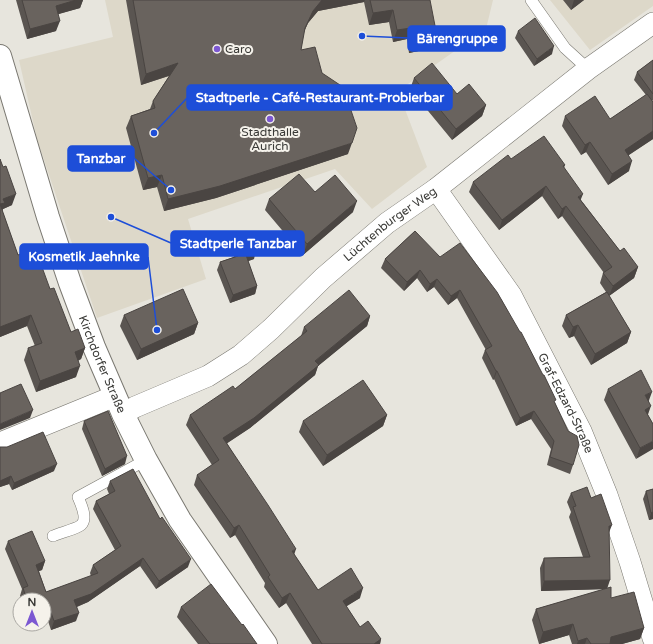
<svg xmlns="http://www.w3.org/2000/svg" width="653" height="644" font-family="'Varela Round',sans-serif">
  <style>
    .built { fill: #ddd8c9 }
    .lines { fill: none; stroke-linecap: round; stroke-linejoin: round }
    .lane-casing { stroke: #7a7871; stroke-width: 12 }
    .street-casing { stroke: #7a7871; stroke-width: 22 }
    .secondary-casing { stroke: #7a7871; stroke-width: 24 }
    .lane { stroke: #fff; stroke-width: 11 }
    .street { stroke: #fff; stroke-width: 21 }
    .secondary { stroke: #fff; stroke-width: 22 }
    .wall { fill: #5a5551 }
    .shaded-wall { fill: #4a4542 }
    .building { fill: #69635e; stroke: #4a4542 }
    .poi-dot { fill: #7c58d2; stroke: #f5f2eb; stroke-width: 1.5 }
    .labels { text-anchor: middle; stroke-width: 4; stroke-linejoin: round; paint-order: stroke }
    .poi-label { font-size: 12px; fill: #3a3a37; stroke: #f5f2eb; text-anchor: start }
    .street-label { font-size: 12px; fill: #3a3a37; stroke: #f5f2eb }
    .leader { fill: none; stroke: #1d4ed8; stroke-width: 1.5 }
    .callout-dot { fill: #1d4ed8; stroke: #f5f2eb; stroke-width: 1.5 }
    .callout { fill: #1d4ed8; stroke: #1d4ed8; stroke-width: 1.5 }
    .callout-label { font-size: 13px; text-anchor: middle; font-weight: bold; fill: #fff }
  </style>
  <rect width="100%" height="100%" fill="#e7e5dd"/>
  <!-- built -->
  <path class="built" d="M 105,0 L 493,0 L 486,29 L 398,91 L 427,167 L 372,209 L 335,169 L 188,219 L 206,279 L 97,318 L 37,139 L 19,60 L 113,37 Z
    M 550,0 L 653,0 L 653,6 L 590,50 Z"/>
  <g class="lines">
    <defs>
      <path id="lane" d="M 531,0 L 565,48 L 588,69
        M 53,536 C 59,533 77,529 81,525 C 88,519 81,504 78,497 L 146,460"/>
      <g id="street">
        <path id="s1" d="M 436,189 L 511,295 L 581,431 L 607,495 L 630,562 L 653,638"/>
        <path id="s2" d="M 123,414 L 135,407 L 208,376 L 241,355 L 271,329 L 323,278 L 387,223 L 436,189 L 588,69 L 653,23"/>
        <path d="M 0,443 L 115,396"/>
      </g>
      <g id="secondary">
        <path id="s3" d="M 0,56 L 48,217 L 70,283 L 94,347 L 123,414 L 146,460 L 180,520 L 266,644"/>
      </g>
    </defs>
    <!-- lane casing -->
    <use href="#lane" class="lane-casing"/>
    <!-- street casing -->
    <use href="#street" class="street-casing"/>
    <!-- secondary casing -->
    <use href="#secondary" class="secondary-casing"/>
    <!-- lane -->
    <use href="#lane" class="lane"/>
    <!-- street -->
    <use href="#street" class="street"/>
    <!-- secondary -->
    <use href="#secondary" class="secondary"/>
  </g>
  <!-- wall -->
  <path class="wall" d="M 16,0 L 83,0 L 80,8 L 58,14 L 56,31 L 27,39 Z
    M 126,0 L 430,0 L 433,48 L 409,53 L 407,39 L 393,42 L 389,22 L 369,25 L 364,2 L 318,11 L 308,23 L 304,32 L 301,50 L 322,73 L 348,154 L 216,198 L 164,211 L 157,187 L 143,190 L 126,128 L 131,116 L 150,109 L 153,101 L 169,76 L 141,85 Z
    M 563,0 L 584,0 L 571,10 Z
    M 518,31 L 552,54 L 534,66 L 515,38 Z
    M 653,60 L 653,100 L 652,101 L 653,102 L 653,139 L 629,155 L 629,171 L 608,185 L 586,152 L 581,155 L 562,126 L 565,116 L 610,119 L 646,95 L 634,80 L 637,72 Z
    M 414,78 L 486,105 L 482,116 L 452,140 L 410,89 Z
    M 0,159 L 12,205 L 3,209 L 2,210 L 18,255 L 50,289 L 71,332 L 85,348 L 81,359 L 78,361 L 76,377 L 36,392 L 24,360 L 28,348 L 35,346 L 27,326 L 0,337 Z
    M 511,159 L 565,165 L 564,168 L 581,200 L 620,251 L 638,267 L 634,278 L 609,296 L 631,332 L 627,343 L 591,365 L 574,336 L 569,338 L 562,326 L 566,315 L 606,292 L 600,283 L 603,273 L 604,273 L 562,216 L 558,219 L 542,196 L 499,230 L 469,192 L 473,182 Z
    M 315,192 L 353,212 L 303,255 L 265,210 L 269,199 Z
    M 415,231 L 555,403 L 573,465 L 570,474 L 547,465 L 551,449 L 531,419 L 516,426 L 494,379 L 493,380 L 482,358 L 485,350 L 486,350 L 457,298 L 448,305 L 434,287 L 427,292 L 417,278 L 404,291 L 381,268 L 385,259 Z
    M 233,240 L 254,259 L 248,261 L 257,286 L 255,294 L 230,303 L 217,270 L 220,262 L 234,257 L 230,247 Z
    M 124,315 L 198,323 L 194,334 L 137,360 L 120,326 Z
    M 370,316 L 367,326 L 318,366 L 315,375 L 250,428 L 227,443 L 294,554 L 318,590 L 360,598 L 346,606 L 360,627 L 381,639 L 380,644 L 312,644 L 286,603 L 279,608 L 264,587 L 265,583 L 235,535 L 230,538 L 194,485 L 197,475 L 212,465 L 186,425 L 190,415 L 235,389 L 301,336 L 304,327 Z
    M 608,389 L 649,401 L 648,415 L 653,424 L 636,459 L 604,400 Z
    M 387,415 L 383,426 L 323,466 L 299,432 L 303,421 Z
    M 84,421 L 125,464 L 102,476 L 82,429 Z
    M 0,447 L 54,471 L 12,490 L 9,484 L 0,487 Z
    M 110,481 L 160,519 L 188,567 L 156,589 L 140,566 L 88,602 L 77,607 L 76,621 L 51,630 L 46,615 L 44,616 L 44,600 L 21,600 L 20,596 L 22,589 L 5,549 L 8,541 L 45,561 L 42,570 L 39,571 L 46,592 L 91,576 L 90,573 L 93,565 L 115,550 L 93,509 L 96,501 L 109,494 L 107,489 Z
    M 653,489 L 653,519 L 649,520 L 643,499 L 646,491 Z
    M 571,493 L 591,498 L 609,532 L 607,589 L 611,598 L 644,628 L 640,639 L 622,644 L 572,644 L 569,635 L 539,644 L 532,620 L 536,609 L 605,589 L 541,591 L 540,568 L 544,558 L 583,557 L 569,517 L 571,512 L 567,502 Z
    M 181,607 L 257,644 L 198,644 L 177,617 Z"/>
  <!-- shaded-wall -->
  <path class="shaded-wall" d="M 76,0 L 83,0 L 80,8 L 52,16 L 56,6 Z
    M 322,0 L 365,0 L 364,2 L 318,11 L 308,23 L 300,40 L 305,28 L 313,11 Z
    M 574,0 L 584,0 L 571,10 Z
    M 393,10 L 389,22 L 369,25 L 373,13 Z
    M 60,21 L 56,31 L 27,39 L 30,29 Z
    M 411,28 L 407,39 L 393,42 L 397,30 Z
    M 437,36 L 433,48 L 409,53 L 414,41 Z
    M 554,46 L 552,54 L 534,66 L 537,59 Z
    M 178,63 L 174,74 L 141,85 L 146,74 Z
    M 486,105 L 482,116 L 452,140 L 456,129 Z
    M 653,131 L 653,139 L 621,160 L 625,150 Z
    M 590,142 L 586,152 L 581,155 L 585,145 Z
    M 352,143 L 348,154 L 216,198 L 164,211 L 168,199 Z
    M 632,161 L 629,171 L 608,185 L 612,174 Z
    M 162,175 L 157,187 L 143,190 L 148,178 Z
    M 546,186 L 542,196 L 499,230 L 502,220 Z
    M 16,194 L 12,205 L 3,209 L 1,214 L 0,205 L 3,199 Z
    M 583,194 L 579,204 L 578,197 Z
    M 357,201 L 353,212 L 303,255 L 307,244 Z
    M 566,206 L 562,216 L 558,219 L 562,209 Z
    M 256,251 L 254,259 L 243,263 L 246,255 Z
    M 638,267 L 634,278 L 609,296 L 613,286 Z
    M 420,270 L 417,278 L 404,291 L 407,282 Z
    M 437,279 L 434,287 L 427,292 L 430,284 Z
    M 257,286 L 255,294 L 230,303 L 233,295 Z
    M 460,290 L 457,298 L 448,305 L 451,296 Z
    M 31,315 L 27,326 L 0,337 L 0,327 Z
    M 370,316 L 367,326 L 318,366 L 315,375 L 250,428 L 220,448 L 223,438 Z
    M 198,323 L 194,334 L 137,360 L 141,349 Z
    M 578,325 L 574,336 L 569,338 L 573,327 Z
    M 631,332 L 627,343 L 591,365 L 595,354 Z
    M 85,348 L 81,359 L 71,363 L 75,352 Z
    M 80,366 L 76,377 L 36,392 L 40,381 Z
    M 496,371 L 497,371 L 494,379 L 493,380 Z
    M 652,392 L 648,403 L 645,395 Z
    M 651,406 L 647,417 L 645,410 Z
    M 33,410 L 30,418 L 0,430 L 0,424 Z
    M 534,411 L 531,419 L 516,426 L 520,418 Z
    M 387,415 L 383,426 L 323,466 L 327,455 Z
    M 653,441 L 653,449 L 636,459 L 640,448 Z
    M 127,456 L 125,464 L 102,476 L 105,469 Z
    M 57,464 L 54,471 L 12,490 L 14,483 Z
    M 11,476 L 9,484 L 0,487 L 0,481 Z
    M 653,512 L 653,519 L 649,520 L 651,513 Z
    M 239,525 L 235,535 L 230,538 L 234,528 Z
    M 612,525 L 608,535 L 609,526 Z
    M 296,549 L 293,558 L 292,551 Z
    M 143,558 L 140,566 L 88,602 L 71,609 L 74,600 Z
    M 191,559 L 188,567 L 156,589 L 159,581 Z
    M 45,561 L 42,570 L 33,573 L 36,565 Z
    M 610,580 L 607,589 L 541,591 L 544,581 Z
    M 363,588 L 360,598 L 339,611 L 343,601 Z
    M 290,593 L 286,603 L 279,608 L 282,598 Z
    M 49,607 L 46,615 L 44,616 L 44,609 Z
    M 79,613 L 76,621 L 51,630 L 54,621 Z
    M 573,624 L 569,635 L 539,644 L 543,632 Z
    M 644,628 L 640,639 L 622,644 L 609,644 L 611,637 Z
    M 587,638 L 585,644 L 577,644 L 578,641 Z
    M 381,639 L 380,644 L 374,644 Z"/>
  <!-- building -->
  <path class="building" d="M 22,0 L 76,0 L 56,6 L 60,21 L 30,29 Z
    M 133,0 L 322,0 L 313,11 L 305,28 L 301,50 L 315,47 L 322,73 L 343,87 L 357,128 L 352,143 L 220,186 L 168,199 L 162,175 L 148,178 L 131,116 L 155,108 L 153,101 L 178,63 L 146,74 Z
    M 370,0 L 430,0 L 437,36 L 414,41 L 411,28 L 397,30 L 393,10 L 373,13 Z
    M 535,18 L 554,46 L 537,59 L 518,31 Z
    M 653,60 L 653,94 L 637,72 Z
    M 432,63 L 457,94 L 469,84 L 486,105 L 456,129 L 414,78 Z
    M 647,94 L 653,102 L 653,131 L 625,150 L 632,161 L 612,174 L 590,142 L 585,145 L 565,116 L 595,96 L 610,119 Z
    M 544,136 L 565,165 L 563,166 L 583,194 L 578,197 L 620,251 L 624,248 L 638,267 L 613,286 L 603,273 L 612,267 L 566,206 L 562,209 L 546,186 L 502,220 L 473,182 L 508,155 L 511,159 Z
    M 0,159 L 3,167 L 6,166 L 16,194 L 3,199 L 5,203 L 0,204 L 18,255 L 35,248 L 50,289 L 54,288 L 71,332 L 78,329 L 85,348 L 75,352 L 80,366 L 40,381 L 28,348 L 42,343 L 31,315 L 0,327 Z
    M 299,174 L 315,192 L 335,175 L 357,201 L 307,244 L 269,199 Z
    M 415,231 L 440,257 L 460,243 L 497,292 L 520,332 L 521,332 L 543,375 L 544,375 L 556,400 L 554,401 L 568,431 L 577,436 L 579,445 L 573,465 L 550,457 L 554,441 L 534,411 L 520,418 L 497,371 L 496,371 L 485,350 L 492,346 L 460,290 L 451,296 L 437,279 L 430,284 L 420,270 L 407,282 L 385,259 Z
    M 250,233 L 256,251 L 246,255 L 257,286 L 233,295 L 220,262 L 238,256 L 233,240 Z
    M 183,289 L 198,323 L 141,349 L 124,315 Z
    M 349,290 L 370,316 L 315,361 L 319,365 L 254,418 L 223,438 L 268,505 L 296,549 L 292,551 L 318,590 L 351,568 L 363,588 L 343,601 L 360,627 L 368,621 L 381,639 L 374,644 L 322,644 L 290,593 L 282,598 L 268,577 L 270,575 L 239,525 L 234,528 L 197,475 L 219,460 L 190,415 L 233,386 L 235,389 L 307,331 L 304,327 Z
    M 607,292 L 631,332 L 595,354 L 578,325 L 573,327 L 566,315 Z
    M 641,370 L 652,392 L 645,395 L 651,406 L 645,410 L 653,424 L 653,441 L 640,448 L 608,389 Z
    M 363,380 L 387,415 L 327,455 L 303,421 Z
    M 21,384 L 33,410 L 0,424 L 0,393 Z
    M 108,411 L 127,456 L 105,469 L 84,421 Z
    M 43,432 L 57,464 L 14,483 L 11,476 L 0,481 L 0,447 L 7,447 Z
    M 133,469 L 160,519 L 162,517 L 191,559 L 159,581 L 143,558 L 91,594 L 74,600 L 79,613 L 54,621 L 49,607 L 44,609 L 44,600 L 27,600 L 23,588 L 28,586 L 8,541 L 32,531 L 45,561 L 36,565 L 46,592 L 98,573 L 93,565 L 121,546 L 96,501 L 115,491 L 110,481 Z
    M 587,487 L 591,498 L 601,494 L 612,525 L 609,526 L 610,580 L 544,581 L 544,558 L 590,557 L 573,507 L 576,506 L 571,493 Z
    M 653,489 L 653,512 L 651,513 L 646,491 Z
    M 211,584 L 242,625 L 243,624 L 257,644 L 210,644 L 181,607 Z
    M 611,587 L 611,598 L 634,592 L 644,628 L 611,637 L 610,644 L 591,644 L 587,638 L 578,641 L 573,624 L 543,632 L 536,609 Z"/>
  <!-- markers -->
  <g class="poi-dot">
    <circle cx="217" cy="49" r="4"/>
    <circle cx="270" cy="119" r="4"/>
  </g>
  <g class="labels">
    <!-- poi labels -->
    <g class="poi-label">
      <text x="225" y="53">Caro</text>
      <text x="270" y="136" text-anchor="middle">Stadthalle<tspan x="270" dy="14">Aurich</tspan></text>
    </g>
    <!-- street labels -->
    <g class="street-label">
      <text dy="4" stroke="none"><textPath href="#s2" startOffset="331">Lüchtenburger Weg</textPath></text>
      <text dy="4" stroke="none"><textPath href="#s3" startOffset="325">Kirchdorfer Straße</textPath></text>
      <text dy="4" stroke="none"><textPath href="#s1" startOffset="251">Graf-Edzard-Straße</textPath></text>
    </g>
  </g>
  <!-- callouts -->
  <path class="leader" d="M362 36L408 38M154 133L187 98M171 190L134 158M111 217L171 243M157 330L148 257"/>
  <g class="callout-dot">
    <circle cx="362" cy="36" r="4"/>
    <circle cx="154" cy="133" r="4"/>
    <circle cx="171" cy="190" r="4"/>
    <circle cx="111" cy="217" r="4"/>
    <circle cx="157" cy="330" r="4"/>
  </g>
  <g class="callout">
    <rect x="408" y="26" width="97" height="25" rx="4"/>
    <rect x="187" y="85" width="265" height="25" rx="4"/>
    <rect x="68" y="146" width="66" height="25" rx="4"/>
    <rect x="171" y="231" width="133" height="25" rx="4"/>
    <rect x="20" y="244" width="128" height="25" rx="4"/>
  </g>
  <g class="callout-label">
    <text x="457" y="43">Bärengruppe</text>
    <text x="320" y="102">Stadtperle - Café-Restaurant-Probierbar</text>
    <text x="101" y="163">Tanzbar</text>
    <text x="238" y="248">Stadtperle Tanzbar</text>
    <text x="84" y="261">Kosmetik Jaehnke</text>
  </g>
  <!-- north arrow -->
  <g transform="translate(32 612)"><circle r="19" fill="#f5f2eb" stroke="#aaa8a3"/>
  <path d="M0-3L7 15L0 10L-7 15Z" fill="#7c58d2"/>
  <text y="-6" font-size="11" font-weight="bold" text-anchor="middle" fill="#3a3a37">N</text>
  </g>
</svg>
